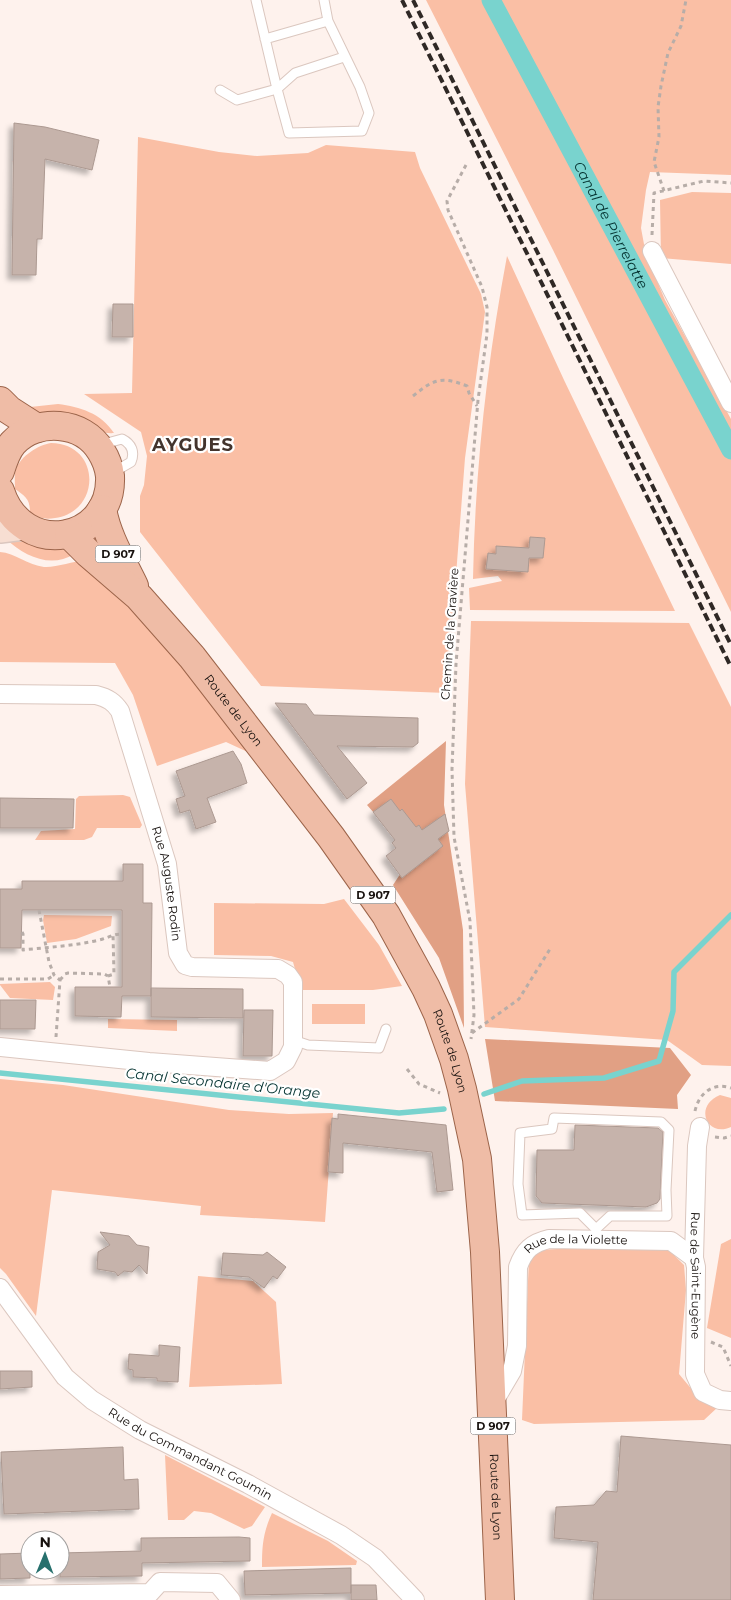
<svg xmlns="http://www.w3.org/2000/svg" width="731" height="1600" font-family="Montserrat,sans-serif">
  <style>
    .green { fill: #fabfa5 }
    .forest { fill: #e1a084 }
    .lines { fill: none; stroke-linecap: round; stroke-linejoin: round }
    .stream { stroke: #79d3ce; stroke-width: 5.5 }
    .canal { stroke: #79d3ce; stroke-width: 19 }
    .building { fill: #c6b3ab; stroke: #ac9991; filter: url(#shadow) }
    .lane-casing { stroke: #dbc7bf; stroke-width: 11 }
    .street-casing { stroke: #dbc7bf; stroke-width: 20 }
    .secondary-casing { stroke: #dbc7bf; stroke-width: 28 }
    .primary-casing { stroke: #9c644a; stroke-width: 30 }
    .path { stroke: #b7ada8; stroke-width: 3; stroke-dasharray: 4 4; stroke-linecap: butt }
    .lane { stroke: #fff; stroke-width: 9 }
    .street { stroke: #fff; stroke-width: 18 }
    .secondary { stroke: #f7ded2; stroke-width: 25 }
    .primary { stroke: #efbca6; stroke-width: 28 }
    .rail { stroke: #2f2825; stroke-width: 4; stroke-dasharray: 8 4; stroke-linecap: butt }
    .labels { text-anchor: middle; stroke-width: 4.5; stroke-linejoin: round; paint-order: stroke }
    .shield { fill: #fff; stroke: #5d5856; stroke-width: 1 }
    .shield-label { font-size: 11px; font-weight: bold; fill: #17110e }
    .street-label { font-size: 12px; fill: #17110e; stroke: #fff }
    .water-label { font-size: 14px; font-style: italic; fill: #053331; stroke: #fff }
    .district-label { font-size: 18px; font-weight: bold; letter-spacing: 1px; fill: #43342d; stroke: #fff }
  </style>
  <defs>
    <filter id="shadow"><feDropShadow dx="-4.5" dy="4.5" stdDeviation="2.5" flood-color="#0004"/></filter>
  </defs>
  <rect width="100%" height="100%" fill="#fef2ed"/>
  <!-- green -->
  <path class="green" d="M 426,0 L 731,0 L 731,175 L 650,172 L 646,190 L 641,228 L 646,255 L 665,300 L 731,419 L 731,612 L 553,250 Z
    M 138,137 L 219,152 L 257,156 L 308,153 L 326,145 L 415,152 L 420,168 L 481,294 L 485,312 L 465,458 L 447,693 L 261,686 L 140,532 L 140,496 L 144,485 L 147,456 L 141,432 L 84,394 L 132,393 Z
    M 692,192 L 731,193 L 731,264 L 661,258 L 660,200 Z
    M 507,256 L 564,380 L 675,611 L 470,610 L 469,588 L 502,581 L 498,576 L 473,579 C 475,470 487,362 507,256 Z
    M 58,404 C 80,407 101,413 114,433 C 98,435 42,416 26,409 L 30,407 Z
    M 51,443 C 102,444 101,512 55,518 C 45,520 38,518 30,512 C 30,499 25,496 15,489 C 15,483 14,474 16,469 C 21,456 38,445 51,443 Z
    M 19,538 C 38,550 55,544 74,554 C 51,569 24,556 6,539 Z
    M 0,552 C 15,553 28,565 44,567 C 57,568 78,559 87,561 L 204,691 L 252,754 L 226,742 L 157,766 L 133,695 L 115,663 L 0,662 Z
    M 471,621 L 689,623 L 731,707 L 731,1066 L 702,1065 L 667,1040 L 485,1027 L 465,784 Z
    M 123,795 L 130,797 L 142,825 L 140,828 L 97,828 L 92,837 L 84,840 L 35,840 L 41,831 L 75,829 L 76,799 L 79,796 Z
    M 344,899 L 379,945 L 402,986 L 373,990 L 301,990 L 293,962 L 271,956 L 214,955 L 214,903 L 324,904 Z
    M 44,915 L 112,916 L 111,926 L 76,939 L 47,943 L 43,920 Z
    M 50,982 L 55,987 L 53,1000 L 10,998 L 0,985 L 0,984 Z
    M 312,1004 L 365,1004 L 365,1024 L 312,1024 Z
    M 108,1019 L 177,1020 L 177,1031 L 108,1028 Z
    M 0,1079 L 63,1085 L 229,1110 L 289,1114 L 333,1113 L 325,1222 L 200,1215 L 201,1206 L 52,1190 L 36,1316 L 6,1274 L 0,1268 Z
    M 720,1095 L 731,1098 L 731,1127 C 707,1138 693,1106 720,1095 Z
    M 731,1239 L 731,1338 L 707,1328 L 721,1244 Z
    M 576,1248 L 669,1250 L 684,1265 L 686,1290 L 679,1374 L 694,1392 L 718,1407 L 704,1420 L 534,1424 L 522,1420 L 529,1258 L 539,1250 Z
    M 198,1276 L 253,1281 L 276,1302 L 282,1384 L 189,1387 Z
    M 165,1455 L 265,1507 L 252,1526 L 244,1529 L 211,1513 L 194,1511 L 184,1520 L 168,1520 Z
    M 272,1513 L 328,1541 L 357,1561 L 356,1565 L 262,1567 C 262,1545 263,1533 272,1513 Z"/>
  <!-- forest -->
  <path class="forest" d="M 446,741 L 444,805 L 463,930 L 464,1028 L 439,958 L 393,885 L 412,856 L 367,805 Z
    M 485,1039 L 670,1048 L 691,1075 L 677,1095 L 678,1109 L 495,1101 Z"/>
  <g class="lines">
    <!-- stream -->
    <path class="stream" d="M 0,1073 L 399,1113 L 444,1109
      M 484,1094 L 522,1081 L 604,1078 L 659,1061 L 673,1011 L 674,972 L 731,915"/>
    <!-- canal -->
    <path class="canal" id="s1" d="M 491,0 L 731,450"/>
  </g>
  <!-- building -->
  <path class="building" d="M 14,123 L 45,127 L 99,140 L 92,170 L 45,159 L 42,239 L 37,239 L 36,275 L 12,275 Z
    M 113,304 L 133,304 L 133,337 L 112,337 Z
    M 530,537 L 545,538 L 543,558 L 529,558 L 528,572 L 486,569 L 488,553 L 496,554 L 496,546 L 529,548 Z
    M 275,703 L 306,704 L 314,715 L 418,718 L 418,743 L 413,747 L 337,746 L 367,783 L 347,799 Z
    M 233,751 L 241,764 L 247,783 L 207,798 L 216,822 L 196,829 L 190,810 L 180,813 L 176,799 L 185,796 L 176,771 Z
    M 0,798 L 74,799 L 73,828 L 0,828 Z
    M 391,799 L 400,811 L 402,809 L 416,827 L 419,825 L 422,830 L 445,814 L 449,831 L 438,839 L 443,846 L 402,878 L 386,856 L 396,848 L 392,843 L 395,840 L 373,812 Z
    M 123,864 L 143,864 L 143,903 L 152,903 L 151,996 L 122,996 L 121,1017 L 75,1016 L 75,987 L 122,987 L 122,910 L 22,910 L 21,948 L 0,948 L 0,889 L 22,889 L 22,881 L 123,881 Z
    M 151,988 L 243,989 L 243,1018 L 151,1017 Z
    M 0,1000 L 36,1000 L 35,1029 L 0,1029 Z
    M 244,1010 L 273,1010 L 272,1056 L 243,1056 Z
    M 338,1114 L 446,1125 L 453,1190 L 437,1192 L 432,1152 L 343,1143 L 343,1173 L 328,1172 L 332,1118 L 338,1119 Z
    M 575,1125 L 658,1128 L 663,1132 L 660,1199 L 657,1203 L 646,1207 L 542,1203 L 536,1196 L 537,1150 L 574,1150 Z
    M 100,1232 L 129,1236 L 137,1245 L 149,1247 L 147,1274 L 139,1265 L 132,1272 L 124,1271 L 118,1276 L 115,1272 L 97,1269 L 98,1252 L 110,1245 Z
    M 267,1252 L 286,1267 L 277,1279 L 273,1276 L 264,1288 L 249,1277 L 221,1275 L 223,1253 L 263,1255 Z
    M 159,1345 L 180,1347 L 178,1382 L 157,1381 L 157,1378 L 133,1377 L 133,1370 L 128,1369 L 129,1354 L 159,1356 Z
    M 0,1371 L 32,1371 L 32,1387 L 0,1389 Z
    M 621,1436 L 731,1445 L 731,1600 L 593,1600 L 598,1542 L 554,1538 L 556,1507 L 594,1505 L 606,1491 L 617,1492 Z
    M 123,1447 L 124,1480 L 138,1479 L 139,1509 L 4,1514 L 1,1452 Z
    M 239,1537 L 250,1538 L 250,1561 L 142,1563 L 142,1576 L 60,1577 L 60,1553 L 141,1551 L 141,1538 Z
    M 30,1553 L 30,1578 L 0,1579 L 0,1554 Z
    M 351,1568 L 351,1593 L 245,1595 L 244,1571 Z
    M 351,1585 L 376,1585 L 377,1600 L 351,1600 Z"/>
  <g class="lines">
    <defs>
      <path id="lane" d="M 256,0 L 277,89 L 289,133 L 362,131 L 369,113 L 360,87 L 328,21 L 324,0
        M 265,39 L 328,21
        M 220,90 L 237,100 L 277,89 L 295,73 L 344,57
        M 100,445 L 122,439 C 132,444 135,452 131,462 L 112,473
        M 293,1040 L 308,1045 L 379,1048 L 386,1029
        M 596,1229 L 610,1216 L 667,1216 L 666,1190 L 669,1130 L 661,1122 L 554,1118 L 552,1129 L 520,1133 L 518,1184 L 522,1215 L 580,1213 L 596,1229 L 598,1240"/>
      <g id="street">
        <path d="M 652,251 L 731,403"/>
        <path id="s2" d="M 0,694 L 96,695 C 108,698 114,702 120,711 L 167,864 L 178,953 L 185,965 L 192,967 L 278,969 L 288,975 L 293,982 L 293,1047 L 286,1061 L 270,1071 L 149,1062 L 0,1047"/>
        <path id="s3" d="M 700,1127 L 697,1146 L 694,1258 L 696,1267 L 695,1374 L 703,1392 L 720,1400 L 731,1401"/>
        <path id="s4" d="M 0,1288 L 65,1377 L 92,1400 L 140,1430 L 248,1484 L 341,1535 L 375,1558 L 415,1600"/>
        <path id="s5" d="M 492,1405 L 512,1371 L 517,1346 L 518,1267 C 524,1250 532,1243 549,1239 L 671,1241 L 694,1258"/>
        <path d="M 0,1595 L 150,1593 L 160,1582 L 217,1583 L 231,1600"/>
      </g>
      <path id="secondary" d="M 0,530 L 24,527"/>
      <g id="primary">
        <path d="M 0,401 L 9,410 L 37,428"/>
        <path d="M 0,471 C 3,461 6,451 13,443 C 37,417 83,421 101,451 C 106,459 109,467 110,476 C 113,543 22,560 0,491"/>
        <path d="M 102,509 C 107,537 122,561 134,586"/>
        <path id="s6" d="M 69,534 L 89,554 L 139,597 L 192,657 L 331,837 L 386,915 L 426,988 L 438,1014 L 454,1059 L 462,1089 L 477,1159 L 485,1252 L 500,1600"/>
      </g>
    </defs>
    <!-- lane casing -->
    <use href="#lane" class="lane-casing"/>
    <!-- street casing -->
    <use href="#street" class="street-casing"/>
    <!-- secondary casing -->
    <use href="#secondary" class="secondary-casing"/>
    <!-- primary casing -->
    <use href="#primary" class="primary-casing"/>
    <!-- path -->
    <path class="path" d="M 466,165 L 447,201 L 448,210 L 482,287 L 487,307 L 487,334 L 478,400 L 456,664 L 452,769 L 454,837 L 470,921 L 474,1015 L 471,1039
      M 664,191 L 654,162 L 659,137 L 658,107 L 661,86 L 668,53 L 681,26 L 686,0
      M 652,235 L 654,193 L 704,181 L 731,183
      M 413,396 C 434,379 441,376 467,386 L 469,393 L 477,406
      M 39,910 L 49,962 L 54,975 L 60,980 L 56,1037
      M 22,932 L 23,934 L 23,950 C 49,947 74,946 99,940 C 108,938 113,934 122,934
      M 108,976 L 114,974 L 113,934
      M 0,979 L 48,979 L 54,975
      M 60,980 L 65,974 L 68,973 L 104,974 L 108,976 L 110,987
      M 472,1033 L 519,999 L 550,949
      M 407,1069 L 419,1084 L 440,1093
      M 695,1111 C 699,1093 713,1082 731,1088
      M 715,1137 L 724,1138 L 731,1136
      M 711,1342 L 723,1347 L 731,1366"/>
    <!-- lane -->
    <use href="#lane" class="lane"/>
    <!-- street -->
    <use href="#street" class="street"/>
    <!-- secondary -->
    <use href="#secondary" class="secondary"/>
    <!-- primary -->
    <use href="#primary" class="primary"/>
    <!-- rail -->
    <path class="rail" d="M 402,0 L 731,667
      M 413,0 L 731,645"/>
  </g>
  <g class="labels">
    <!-- shield labels -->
    <g class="shield">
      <rect x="95.5" y="545.5" width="45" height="17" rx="4"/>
      <rect x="350.5" y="886.5" width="45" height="17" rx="4"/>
      <rect x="470.5" y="1417.5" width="45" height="17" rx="4"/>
    </g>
    <g class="shield-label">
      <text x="118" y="558">D 907</text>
      <text x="373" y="899">D 907</text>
      <text x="493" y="1430">D 907</text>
    </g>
    <!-- street labels -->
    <g class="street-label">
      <text transform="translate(450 634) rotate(-86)" y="4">Chemin de la Gravière</text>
      <text dy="4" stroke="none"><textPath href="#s6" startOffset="242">Route de Lyon</textPath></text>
      <text dy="4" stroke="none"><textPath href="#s2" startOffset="305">Rue Auguste Rodin</textPath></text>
      <text dy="4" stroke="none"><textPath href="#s6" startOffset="648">Route de Lyon</textPath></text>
      <text dy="4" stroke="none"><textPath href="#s5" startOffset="214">Rue de la Violette</textPath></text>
      <text dy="4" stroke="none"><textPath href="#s3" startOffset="149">Rue de Saint-Eugène</textPath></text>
      <text dy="4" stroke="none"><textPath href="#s4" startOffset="258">Rue du Commandant Goumin</textPath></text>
      <text dy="4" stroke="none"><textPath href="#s6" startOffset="1098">Route de Lyon</textPath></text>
    </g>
    <!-- water labels -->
    <g class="water-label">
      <text dy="5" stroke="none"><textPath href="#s1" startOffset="255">Canal de Pierrelatte</textPath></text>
      <text transform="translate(223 1083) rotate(6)" y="5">Canal Secondaire d'Orange</text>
    </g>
    <!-- district labels -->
    <g class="district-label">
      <text x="193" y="451">AYGUES</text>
    </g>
  </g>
  <!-- north arrow -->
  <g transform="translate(45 1555) rotate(1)"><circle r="24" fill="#ffffff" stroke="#a2a09f"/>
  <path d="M0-4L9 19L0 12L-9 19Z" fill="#26706d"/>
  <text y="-8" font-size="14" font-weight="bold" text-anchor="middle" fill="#17110e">N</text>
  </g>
</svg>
